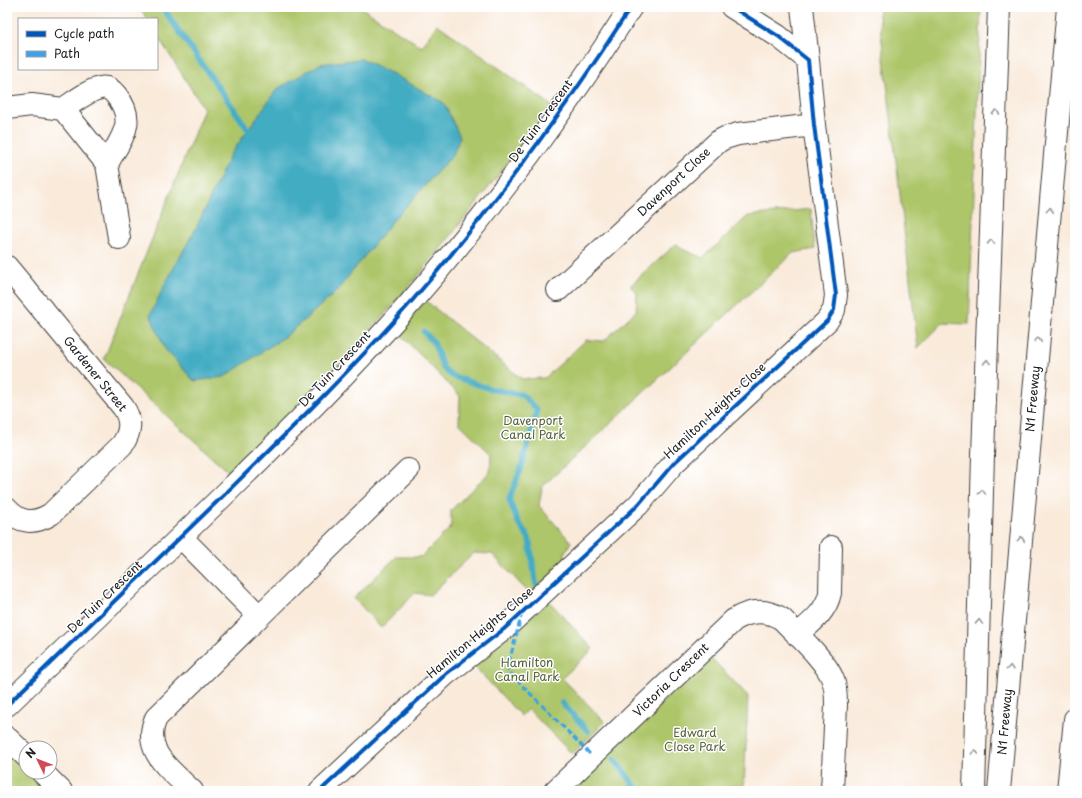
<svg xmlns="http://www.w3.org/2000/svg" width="1082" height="798" font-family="'Playpen Sans',sans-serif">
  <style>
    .green { fill: #aec66b; stroke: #657144 }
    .water { fill: #43acc3; stroke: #306470 }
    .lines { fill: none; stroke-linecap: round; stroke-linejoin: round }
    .stream { stroke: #43acc3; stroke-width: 6 }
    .minor-casing { stroke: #3d3b38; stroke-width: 24 }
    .highway-casing { stroke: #3d3b38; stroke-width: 24 }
    .minor { stroke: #fff; stroke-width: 22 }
    .highway { stroke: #fff; stroke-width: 22 }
    .quiet { stroke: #3da2ea; stroke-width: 3; stroke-dasharray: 6 3; stroke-linecap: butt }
    .cycleway-casing { stroke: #fff; stroke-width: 6 }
    .cycleway { stroke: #0057b8; stroke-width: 4 }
    .oneway { stroke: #999 }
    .labels { text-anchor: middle; stroke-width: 3; stroke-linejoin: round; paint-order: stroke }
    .street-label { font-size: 12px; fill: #1c1c1c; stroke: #fff }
    .park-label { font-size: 12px; fill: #56603c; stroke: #fff }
  </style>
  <rect width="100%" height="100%" fill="#fff"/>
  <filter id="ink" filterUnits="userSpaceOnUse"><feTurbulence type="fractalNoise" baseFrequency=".025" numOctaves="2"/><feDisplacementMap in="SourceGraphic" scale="8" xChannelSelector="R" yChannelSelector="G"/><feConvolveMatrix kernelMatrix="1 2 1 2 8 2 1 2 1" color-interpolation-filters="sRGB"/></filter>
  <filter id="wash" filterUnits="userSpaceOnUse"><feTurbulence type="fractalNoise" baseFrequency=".012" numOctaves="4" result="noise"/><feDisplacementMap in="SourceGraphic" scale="16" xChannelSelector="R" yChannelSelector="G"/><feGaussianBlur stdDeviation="0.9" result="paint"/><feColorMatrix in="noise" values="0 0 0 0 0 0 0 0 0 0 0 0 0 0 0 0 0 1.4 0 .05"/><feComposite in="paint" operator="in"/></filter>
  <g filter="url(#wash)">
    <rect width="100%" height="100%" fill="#f9eada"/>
    <!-- green -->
    <path class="green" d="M 140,7 L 360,7 L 422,47 L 437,24 L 551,105 C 498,176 445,246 387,312 C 337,368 284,421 230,473 L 104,359 L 204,109 L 157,35 L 157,19 L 147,19 Z
      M 878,7 L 981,7 L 969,324 L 943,323 L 918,348 Z
      M 811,209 L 815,249 L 793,253 L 542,487 L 539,506 L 571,542 L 565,552 L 565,562 L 530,594 L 492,554 L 474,553 L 430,595 L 415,593 L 381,628 L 354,598 L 396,557 L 421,557 L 451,527 L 451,510 L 490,472 L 491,454 L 459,423 L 460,396 L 398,332 L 426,301 L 522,379 L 545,378 L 586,340 L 604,341 L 636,311 L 637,293 L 630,286 L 676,244 L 682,249 L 703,258 L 748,216 Z
      M 549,601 L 593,649 L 562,678 L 605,722 L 572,754 L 528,709 L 521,716 L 473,665 Z
      M 710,657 L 748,696 L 744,791 L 582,791 L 582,784 L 584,777 Z
      M 7,751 L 26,769 L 26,772 L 29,772 L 49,791 L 7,791 Z"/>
    <!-- water -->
    <path class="water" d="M 362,59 L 393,74 L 444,103 L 460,137 L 453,155 L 395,218 L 336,292 L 286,336 L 224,377 L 194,381 L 165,349 L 150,315 L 166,282 L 196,228 L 230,155 L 277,89 L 320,64 Z"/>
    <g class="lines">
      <!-- stream -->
      <path class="stream" d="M 162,7 L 252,135
        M 424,332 L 434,343 L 443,368 L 452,376 L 491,389 L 522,395 L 537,410 L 521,469 L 509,499 L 518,522 L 529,538 L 536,584
        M 562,703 L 588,731
        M 614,759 L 639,791"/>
    </g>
  </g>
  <g filter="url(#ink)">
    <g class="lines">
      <defs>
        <path id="minor" d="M 802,7 L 808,60
          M 7,108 L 32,105 L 63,109 L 107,164 L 119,238
          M 63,109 C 74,102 87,91 100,88 C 107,86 112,90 116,95 C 138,122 121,138 107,164
          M 7,267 L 123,407 C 132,420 131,432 122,445 L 51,514 C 35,524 20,524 7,509
          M 558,290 L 719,141 L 725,138 L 738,134 L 814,125
          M 181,537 L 259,616
          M 797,635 C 811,623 826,612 830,593 L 831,547
          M 7,705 C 79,635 152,565 224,495 C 288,432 352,369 411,302 C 492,209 565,110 631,7
          M 7,738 L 26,756
          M 42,772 L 61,791
          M 192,791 C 171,770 141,751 156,718 L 408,470
          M 320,791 L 446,674 L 504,629 L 638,505 L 674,463 L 827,321 L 834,310 L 836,295 L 814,125 L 808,60 L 778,36 L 732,7
          M 555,791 L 734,620 C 750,610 766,609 782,619 C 797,635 826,660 833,680 C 836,688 836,696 836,705 L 832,791"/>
        <path id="highway" d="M 974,791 L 983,455 L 999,7
          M 999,791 L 1068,7
          M 1068,791 L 1075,719"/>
      </defs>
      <!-- minor casing -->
      <use href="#minor" class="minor-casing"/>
      <!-- highway casing -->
      <use href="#highway" class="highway-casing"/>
      <!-- minor -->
      <use href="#minor" class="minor"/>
      <!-- highway -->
      <use href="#highway" class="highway"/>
      <!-- quiet -->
      <path class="quiet" d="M 522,613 L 507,670 L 592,756"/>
      <defs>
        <path id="cycleway" d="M 7,705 C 79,635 152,565 224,495 C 288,432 352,369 411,302 C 492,209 565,110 631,7
          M 320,791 L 446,674 L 504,629 L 638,505 L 674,463 L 827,321 L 834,310 L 836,295 L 814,125 L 808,60 L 778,36 L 732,7"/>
      </defs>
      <!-- cycleway casing -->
      <use href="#cycleway" class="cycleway-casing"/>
      <!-- cycleway -->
      <use href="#cycleway" class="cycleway"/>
    </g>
    <!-- one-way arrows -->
    <defs><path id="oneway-chevron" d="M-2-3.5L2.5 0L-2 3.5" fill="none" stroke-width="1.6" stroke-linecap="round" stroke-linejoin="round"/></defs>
    <g class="oneway">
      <use href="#oneway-chevron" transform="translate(996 112) rotate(-88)"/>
      <use href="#oneway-chevron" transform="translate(1050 210) rotate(-85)"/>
      <use href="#oneway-chevron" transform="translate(991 242) rotate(-88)"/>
      <use href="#oneway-chevron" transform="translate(1038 340) rotate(-85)"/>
      <use href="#oneway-chevron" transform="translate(987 362) rotate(-88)"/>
      <use href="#oneway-chevron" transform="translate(982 492) rotate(-88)"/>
      <use href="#oneway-chevron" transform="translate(1021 539) rotate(-85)"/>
      <use href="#oneway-chevron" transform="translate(979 622) rotate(-88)"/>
      <use href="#oneway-chevron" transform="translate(1010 668) rotate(-85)"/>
      <use href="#oneway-chevron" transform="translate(975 752) rotate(-88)"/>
    </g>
  </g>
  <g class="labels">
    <!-- street labels -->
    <g class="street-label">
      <text transform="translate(541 121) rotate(-54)" y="4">De Tuin Crescent</text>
      <text transform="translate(674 182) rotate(-43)" y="4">Davenport Close</text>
      <text transform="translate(335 369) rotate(-47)" y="4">De Tuin Crescent</text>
      <text transform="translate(95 374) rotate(51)" y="4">Gardener Street</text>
      <text transform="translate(1033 399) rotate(-85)" y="4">N1 Freeway</text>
      <text transform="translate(715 411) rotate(-43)" y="4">Hamilton Heights Close</text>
      <text transform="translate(105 597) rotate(-44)" y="4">De Tuin Crescent</text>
      <text transform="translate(480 633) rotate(-40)" y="4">Hamilton Heights Close</text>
      <text transform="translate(671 680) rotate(-44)" y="4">Victoria Crescent</text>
      <text transform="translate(1005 722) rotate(-85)" y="4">N1 Freeway</text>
    </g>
    <!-- park labels -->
    <g class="park-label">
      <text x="533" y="425">Davenport<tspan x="533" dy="14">Canal Park</tspan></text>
      <text x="527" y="667">Hamilton<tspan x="527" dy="14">Canal Park</tspan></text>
      <text x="695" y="737">Edward<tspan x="695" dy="14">Close Park</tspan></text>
    </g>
  </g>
  <!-- margin -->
  <rect width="1082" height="798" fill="none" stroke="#fff" stroke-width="24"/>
  <!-- legend -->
  <rect x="18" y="18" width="140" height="52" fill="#ffffff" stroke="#a4a4a4"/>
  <rect x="26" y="31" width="20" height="6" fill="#0057b8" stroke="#a4a4a4"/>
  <text x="54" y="38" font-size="12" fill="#1c1c1c">Cycle path</text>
  <rect x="26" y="51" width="20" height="6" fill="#3da2ea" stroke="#a4a4a4"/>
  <text x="54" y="58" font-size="12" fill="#1c1c1c">Path</text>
  <!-- north arrow -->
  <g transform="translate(38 760) rotate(313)"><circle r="19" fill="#ffffff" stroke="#a4a4a4"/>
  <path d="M0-3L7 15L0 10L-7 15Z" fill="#d1495b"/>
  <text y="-6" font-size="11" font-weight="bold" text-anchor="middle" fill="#1c1c1c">N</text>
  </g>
</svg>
